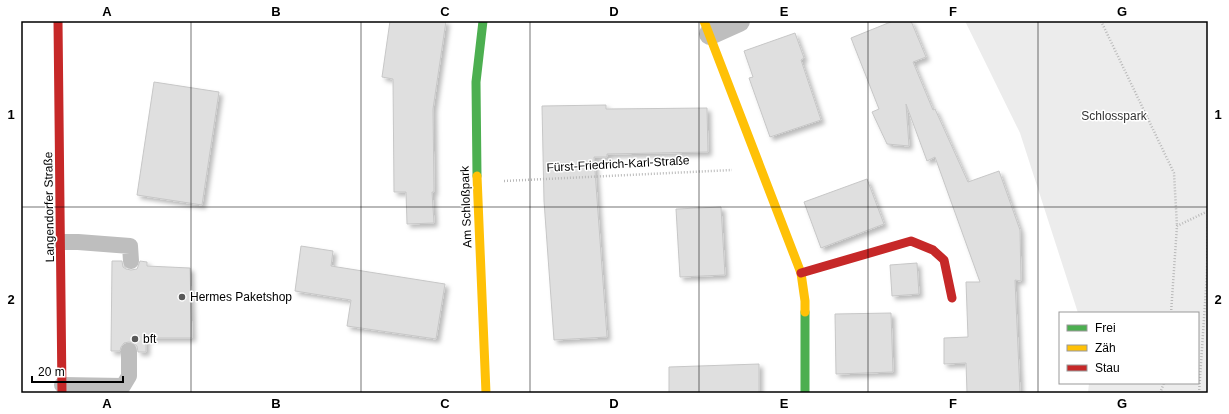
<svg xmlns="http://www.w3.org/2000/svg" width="1229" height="414" font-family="Helvetica,sans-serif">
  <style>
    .green { fill: #ececec }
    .building { fill: #dfdfdf; stroke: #c7c7c7; filter: url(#shadow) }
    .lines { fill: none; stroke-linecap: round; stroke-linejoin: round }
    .path { stroke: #b9b9b9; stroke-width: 2.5; stroke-dasharray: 1 2; stroke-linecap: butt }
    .lane { stroke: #bebebe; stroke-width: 16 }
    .street { stroke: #bebebe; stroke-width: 22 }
    .fast { stroke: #4caf50; stroke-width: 9 }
    .slow { stroke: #ffc107; stroke-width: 9 }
    .jam { stroke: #c62828; stroke-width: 9 }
    .grid { fill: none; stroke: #000; stroke-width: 1; stroke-opacity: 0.55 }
    .poi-dot { fill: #595959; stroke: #fff; stroke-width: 1.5 }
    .labels { text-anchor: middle; stroke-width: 3; stroke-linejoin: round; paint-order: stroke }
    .park-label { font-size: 12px; fill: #333; stroke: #fff }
    .street-label { font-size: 12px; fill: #000; stroke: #fff }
    .poi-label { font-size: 12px; fill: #000; stroke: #fff; text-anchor: start }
    .neatline { fill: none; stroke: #000; stroke-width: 1.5 }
    .grid-label { font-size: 13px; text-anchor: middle; font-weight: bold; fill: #000 }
  </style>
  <defs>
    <filter id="shadow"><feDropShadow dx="3.5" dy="3.5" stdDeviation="2" flood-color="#0004"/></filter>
  </defs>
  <rect width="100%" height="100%" fill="#fff"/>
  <!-- green -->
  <path class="green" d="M 965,21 L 1208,21 L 1208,393 L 1088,393 L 1089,383 L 1198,383 L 1198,313 L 1078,313 L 1020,133 Z"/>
  <!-- building -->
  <path class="building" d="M 390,21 L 446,21 L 433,109 L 434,192 L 432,192 L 434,223 L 407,224 L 406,192 L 394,192 L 393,79 L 382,77 Z
    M 893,21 L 911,21 L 926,57 L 913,62 L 933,110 L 935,109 L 968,182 L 999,171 L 1020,230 L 1021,281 L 1015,280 L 1020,393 L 967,393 L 966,363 L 944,364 L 944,338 L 968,337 L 966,282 L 980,282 L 935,157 L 927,161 L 906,104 L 909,146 L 887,144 L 872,112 L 879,109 L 851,38 Z
    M 795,33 L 804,58 L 801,60 L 821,120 L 770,137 L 749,78 L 753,77 L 744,51 Z
    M 154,82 L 219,92 L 202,205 L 137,195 Z
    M 606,105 L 606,109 L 707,108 L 708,152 L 607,154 L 607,157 L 594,157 L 607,337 L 554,340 L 544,201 L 542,106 Z
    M 867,179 L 884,224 L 821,248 L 804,202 Z
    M 721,207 L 725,275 L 680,277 L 676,209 Z
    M 301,246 L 333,251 L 331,266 L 445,284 L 436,339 L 347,326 L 351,300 L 295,291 Z
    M 112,261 L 122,261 L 123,267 L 126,269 L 131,270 L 137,269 L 140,261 L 147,262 L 147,266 L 190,268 L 192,338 L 146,338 L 146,352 L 138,352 L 137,346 L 133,343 L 129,342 L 124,343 L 121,347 L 120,351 L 111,351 Z
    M 917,263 L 919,294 L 892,296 L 890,265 Z
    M 891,313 L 893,372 L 836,374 L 835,314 Z
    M 759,364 L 759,393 L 669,393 L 669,367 Z"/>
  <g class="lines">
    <!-- path -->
    <path class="path" d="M 1101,21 L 1174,173 L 1177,226
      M 504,181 L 732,170
      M 1171,313 L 1177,226 L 1208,211
      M 1160,393 L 1164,383
      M 1199,393 L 1207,274 L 1208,211"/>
    <!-- lane -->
    <path class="lane" d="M 61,242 L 78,242 L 130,246 L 131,261
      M 62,385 L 123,386 L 129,376 L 129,351"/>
    <!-- street -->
    <path class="street" d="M 710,34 L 739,21"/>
    <!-- fast -->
    <path class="fast" d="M 477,176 L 476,82 L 483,21
      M 805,312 L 805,393"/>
    <!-- slow -->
    <path class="slow" d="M 704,21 L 801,273 L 805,301 L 805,312
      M 477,176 L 486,393"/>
    <!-- jam -->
    <path class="jam" d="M 58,21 L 62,393
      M 801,273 L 911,241 L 933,250 L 944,260 L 952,298"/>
  </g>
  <!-- grid -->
  <path class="grid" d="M 191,21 L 191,393M 361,21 L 361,393M 530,21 L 530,393M 699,21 L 699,393M 868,21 L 868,393M 1038,21 L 1038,393M 21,207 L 1208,207"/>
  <!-- markers -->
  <g class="poi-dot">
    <circle cx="182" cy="297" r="4"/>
    <circle cx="135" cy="339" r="4"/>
  </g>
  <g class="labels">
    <!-- park labels -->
    <g class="park-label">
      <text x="1114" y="120">Schlosspark</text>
    </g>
    <!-- street labels -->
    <g class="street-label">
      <text transform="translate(618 164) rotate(-3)" y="4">Fürst-Friedrich-Karl-Straße</text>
      <text transform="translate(49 207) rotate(-91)" y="4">Langendorfer Straße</text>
      <text transform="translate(466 207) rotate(-92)" y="4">Am Schloßpark</text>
    </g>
    <!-- poi labels -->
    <g class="poi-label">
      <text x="190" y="301">Hermes Paketshop</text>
      <text x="143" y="343">bft</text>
    </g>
  </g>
  <!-- border -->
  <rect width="1229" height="414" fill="none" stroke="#ffffff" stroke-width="44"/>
  <!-- legend -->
  <rect x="1059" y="312" width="140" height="72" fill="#ffffff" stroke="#999999"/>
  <rect x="1067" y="325" width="20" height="6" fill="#4caf50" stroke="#999999"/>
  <text x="1095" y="332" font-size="12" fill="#000000">Frei</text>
  <rect x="1067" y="345" width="20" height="6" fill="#ffc107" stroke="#999999"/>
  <text x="1095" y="352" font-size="12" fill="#000000">Zäh</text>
  <rect x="1067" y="365" width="20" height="6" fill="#c62828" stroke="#999999"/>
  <text x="1095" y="372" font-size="12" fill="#000000">Stau</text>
  <!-- scale -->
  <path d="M32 376v6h91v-6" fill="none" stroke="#000000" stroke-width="2"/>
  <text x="38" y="376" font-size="12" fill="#000000" stroke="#ffffff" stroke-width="3" paint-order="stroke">20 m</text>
  <rect x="22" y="22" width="1185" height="370" class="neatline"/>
  <g class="grid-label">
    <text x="107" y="16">A</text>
    <text x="276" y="16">B</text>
    <text x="445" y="16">C</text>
    <text x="614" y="16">D</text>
    <text x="784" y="16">E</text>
    <text x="953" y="16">F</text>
    <text x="1122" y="16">G</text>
    <text x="11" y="119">1</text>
    <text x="1218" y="119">1</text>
    <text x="11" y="304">2</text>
    <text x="1218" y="304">2</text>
    <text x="107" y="408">A</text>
    <text x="276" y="408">B</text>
    <text x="445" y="408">C</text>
    <text x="614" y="408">D</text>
    <text x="784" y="408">E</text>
    <text x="953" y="408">F</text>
    <text x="1122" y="408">G</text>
  </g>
</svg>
